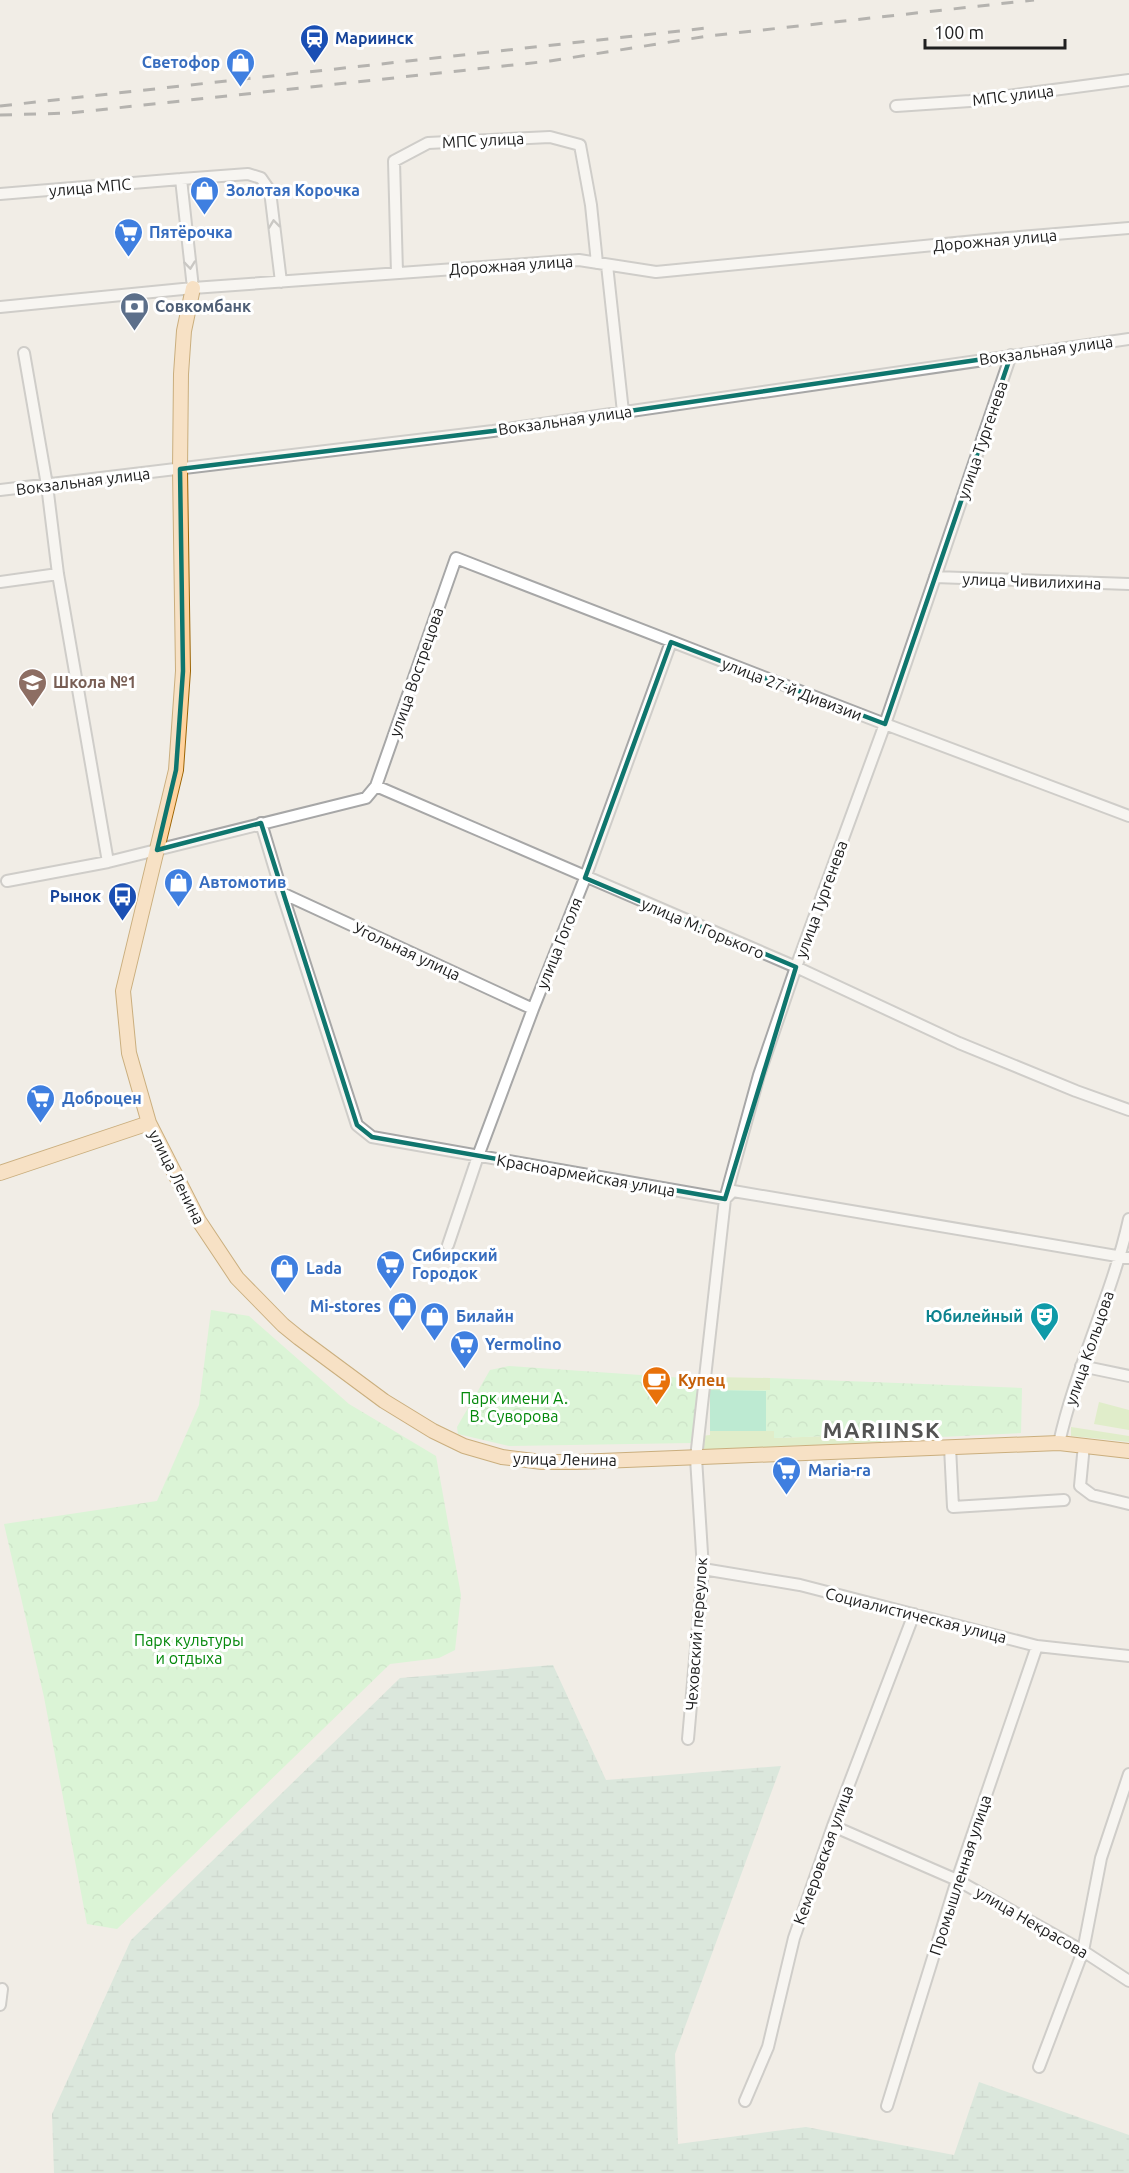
<svg xmlns="http://www.w3.org/2000/svg" width="1129" height="2173" font-family="Ubuntu,sans-serif">
  <style>
    .grass { fill: #cdeea8 }
    .wetland { fill: url(#wetland-marsh) }
    .park { fill: url(#park-crowns) }
    .pitch { fill: #7ee6ba }
    .lines { fill: none; stroke-linecap: round; stroke-linejoin: round }
    .minor-casing { stroke: #a7a7a7; stroke-width: 14 }
    .major-casing { stroke: #9c6300; stroke-width: 16 }
    .minor { stroke: #fff; stroke-width: 10 }
    .major { stroke: #ffd29d; stroke-width: 14 }
    .rail { stroke: #6e6e6e; stroke-width: 3; stroke-dasharray: 12 12; stroke-linecap: butt }
    .oneway { stroke: #9b9b9b }
    .marked { fill: none; stroke: #0f766e; stroke-width: 4.5; stroke-linejoin: round }
    .labels { text-anchor: middle; stroke-width: 6; stroke-linejoin: round; paint-order: stroke }
    .transit-label { font-size: 16px; font-weight: bold; fill: #164399; stroke: #fff; text-anchor: start }
    .shop-label { font-size: 16px; font-weight: bold; fill: #366cbe; stroke: #fff; text-anchor: start }
    .street-label { font-size: 16px; fill: #202020; stroke: #fff }
    .service-label { font-size: 16px; font-weight: bold; fill: #4e5e75; stroke: #fff; text-anchor: start }
    .education-label { font-size: 16px; font-weight: bold; fill: #785e54; stroke: #fff; text-anchor: start }
    .culture-label { font-size: 16px; font-weight: bold; fill: #0d838f; stroke: #fff; text-anchor: end }
    .food-label { font-size: 16px; font-weight: bold; fill: #c56008; stroke: #fff; text-anchor: start }
    .park-label { font-size: 16px; fill: #03880a; stroke: #fff }
    .district-label { font-size: 22px; font-weight: bold; letter-spacing: 1.5px; fill: #535353; stroke: #fff }
  </style>
  <defs>
    <pattern id="wetland-marsh" width="20" height="14" patternUnits="userSpaceOnUse" patternTransform="scale(1.5)"><rect width="20" height="14" fill="#c1e0d1"/><path d="M1 5h8M5 5V1M11 12h8M15 12V8" fill="none" stroke="#a6c0b3"/></pattern>
    <pattern id="park-crowns" width="20" height="18" patternUnits="userSpaceOnUse" patternTransform="scale(1.5)"><rect width="20" height="18" fill="#c0fdc3"/><path d="M2 6a3 3 0 1 1 6 0M12 15a3 3 0 1 1 6 0" fill="none" stroke="#a5d9a7"/></pattern>
  </defs>
  <rect width="100%" height="100%" fill="#f1ede6"/>
  <!-- grass -->
  <path class="grass" d="M 711,1377 L 770,1378 L 771,1390 L 710,1390 Z
    M 1099,1402 L 1129,1410 L 1129,1430 L 1094,1424 Z
    M 1071,1427 L 1129,1436 L 1129,1442 L 1071,1436 Z
    M 710,1431 L 774,1431 L 775,1438 L 856,1435 L 856,1438 L 880,1437 L 881,1442 L 700,1450 L 701,1436 L 710,1435 Z"/>
  <!-- wetland -->
  <path class="wetland" d="M 553,1665 L 606,1780 L 781,1766 L 675,2054 L 678,2144 L 806,2127 L 954,2155 L 979,2082 L 1129,2135 L 1129,2173 L 54,2173 L 52,2114 L 131,1940 L 400,1678 Z"/>
  <!-- park -->
  <path class="park" d="M 211,1310 L 249,1316 L 349,1404 L 436,1456 L 461,1595 L 455,1650 L 439,1658 L 390,1664 L 117,1929 L 87,1924 L 44,1697 L 4,1524 L 157,1501 L 199,1405 Z
    M 509,1366 L 699,1379 L 691,1443 L 509,1446 L 458,1434 L 457,1427 L 490,1370 Z
    M 770,1378 L 1022,1388 L 1021,1433 L 920,1438 L 919,1433 L 774,1438 L 774,1431 L 710,1431 L 710,1390 L 770,1390 Z"/>
  <!-- pitch -->
  <path class="pitch" d="M 710,1390 L 766,1391 L 766,1431 L 710,1431 Z"/>
  <g class="lines">
    <defs>
      <path id="minor" d="M 896,106 L 970,101 L 1129,80
        M 0,194 L 181,179
        M 607,265 L 623,412
        M 397,273 L 394,161 L 428,143 L 550,137 L 580,145 L 591,205 L 597,263
        M 193,288 L 181,179 L 248,174 L 261,178 L 270,191 L 281,282
        M 0,307 L 193,288 L 579,260 L 656,272 L 996,239 L 1129,228
        M 24,353 L 47,485 L 58,574 L 108,862
        M 0,490 L 493,431 L 1129,339
        M 935,577 L 1129,584
        M 0,582 L 58,574
        M 376,786 L 796,967 L 959,1043 L 1076,1091 L 1129,1110
        M 261,823 L 282,893 L 357,1125 L 372,1137 L 725,1199 L 733,1191 L 1129,1258
        M 7,881 L 108,862 L 366,798 L 376,786 L 456,558 L 885,724 L 1129,816
        M 282,893 L 533,1009
        M 448,1245 L 478,1156 L 533,1009 L 585,878 L 671,642
        M 1081,1366 L 1129,1376
        M 1059,1443 C 1076,1366 1112,1296 1129,1219
        M 1084,1445 L 1080,1486 L 1092,1495 L 1129,1504
        M 950,1447 L 953,1507 L 1064,1500
        M 703,1569 L 800,1585 L 1037,1646 L 1129,1656
        M 688,1739 L 703,1569 L 696,1458 L 725,1199 L 759,1075 L 796,967 L 885,724 L 1011,355
        M 833,1826 L 957,1880 L 1083,1951 L 1129,1981
        M 0,2005 L 2,1989
        M 1039,2067 L 1083,1951 L 1101,1858 L 1129,1774
        M 745,2101 L 768,2047 L 794,1938 L 833,1826 L 914,1614
        M 887,2106 L 957,1880 L 1037,1646"/>
      <path id="major" d="M 193,288 L 184,331 L 181,374 L 180,469 L 183,671 L 176,770 L 123,991 L 129,1053 L 149,1123 L 199,1221 L 237,1278 L 283,1325 L 299,1338 L 384,1401 L 433,1431 L 464,1446 L 502,1457 L 542,1462 L 576,1462 L 1059,1443 L 1129,1451
        M 0,1173 L 149,1123"/>
    </defs>
    <!-- minor casing -->
    <use href="#minor" class="minor-casing"/>
    <!-- major casing -->
    <use href="#major" class="major-casing"/>
    <!-- minor -->
    <use href="#minor" class="minor"/>
    <!-- major -->
    <use href="#major" class="major"/>
    <!-- rail -->
    <path class="rail" d="M 0,106 L 707,28
      M 0,115 L 70,113 L 550,61 L 708,36 L 1034,0"/>
  </g>
  <!-- one-way arrows -->
  <defs><path id="oneway-chevron" d="M-2-3.5L2.5 0L-2 3.5" fill="none" stroke-width="1.6" stroke-linecap="round" stroke-linejoin="round" transform="scale(1.5)"/></defs>
  <g class="oneway">
    <use href="#oneway-chevron" transform="translate(274 224) rotate(-97)"/>
    <use href="#oneway-chevron" transform="translate(190 265) rotate(84)"/>
  </g>
  <!-- marked area -->
  <path d="M0 0H1129V2173H0ZM 1011,355 L 885,724 L 671,642 L 585,878 L 796,967 L 725,1199 L 372,1137 L 357,1125 L 261,823 L 157,850 L 176,770 L 183,671 L 180,469 L 493,431 Z" fill="#f1ede6" fill-opacity=".55" fill-rule="evenodd"/>
  <path class="marked" d="M 1011,355 L 885,724 L 671,642 L 585,878 L 796,967 L 725,1199 L 372,1137 L 357,1125 L 261,823 L 157,850 L 176,770 L 183,671 L 180,469 L 493,431 Z"/>
  <!-- icons -->
  <defs>
    <symbol id="station-pin" viewBox="-11 -11 22 30"><path d="M0 17L-7.5 6A9.5 9.5 0 1 1 7.5 6Z" fill="#1a4fb4" stroke="#fff"/><path d="M-3-6H3Q5-6 5-4V2Q5 4 3 4L4.5 6H3L1.5 4h-3L-3 6H-4.5L-3 4Q-5 4-5 2V-4Q-5-6-3-6ZM-3.5-4v3h7v-3ZM-3.5 1v1.5H-2V1ZM2 1v1.5H3.5V1Z" fill="#fff"/></symbol>
    <symbol id="shop-pin" viewBox="-11 -11 22 30"><path d="M0 17L-7.5 6A9.5 9.5 0 1 1 7.5 6Z" fill="#3f7fe0" stroke="#fff"/><path d="M-5-2.5h2.3a2.7 3.5 0 0 1 5.4 0H5L5.5 6h-11ZM-1.5-2.5h3a1.5 2.3 0 0 0-3 0Z" fill="#fff"/></symbol>
    <symbol id="supermarket-pin" viewBox="-11 -11 22 30"><path d="M0 17L-7.5 6A9.5 9.5 0 1 1 7.5 6Z" fill="#3f7fe0" stroke="#fff"/><path d="M-6-5.5h2.5l.6 2H6L4.5 2H-2.5L-4.4-4H-6ZM-1.5 3.2a1.3 1.3 0 1 0 .1 0ZM3 3.2a1.3 1.3 0 1 0 .1 0Z" fill="#fff"/></symbol>
    <symbol id="bank-pin" viewBox="-11 -11 22 30"><path d="M0 17L-7.5 6A9.5 9.5 0 1 1 7.5 6Z" fill="#5c6f8a" stroke="#fff"/><path d="M-6-4H6V4H-6ZM0-2.3a2.3 2.3 0 1 0 0 4.6a2.3 2.3 0 1 0 0-4.6Z" fill="#fff"/></symbol>
    <symbol id="school-pin" viewBox="-11 -11 22 30"><path d="M0 17L-7.5 6A9.5 9.5 0 1 1 7.5 6Z" fill="#8d6e63" stroke="#fff"/><path d="M0-5L7-2L0 1L-7-2ZM-4 1L0 2.5L4 1V4Q0 6-4 4Z" fill="#fff"/></symbol>
    <symbol id="bus-pin" viewBox="-11 -11 22 30"><path d="M0 17L-7.5 6A9.5 9.5 0 1 1 7.5 6Z" fill="#1a4fb4" stroke="#fff"/><path d="M-5-6H5V4H4V6H2V4H-2V6H-4V4H-5ZM-3.5-4V0h7V-4ZM-3.5 1.2v1.5H-2V1.2ZM2 1.2v1.5H3.5V1.2Z" fill="#fff"/></symbol>
    <symbol id="theatre-pin" viewBox="-11 -11 22 30"><path d="M0 17L-7.5 6A9.5 9.5 0 1 1 7.5 6Z" fill="#0f9aa8" stroke="#fff"/><path d="M-5-5.5Q0-4 5-5.5V0Q5 5 0 6Q-5 5-5 0ZM-3.3-2.5H-1v1.5H-3.3ZM1-2.5H3.3v1.5H1ZM-2.8 1Q0 5.5 2.8 1Z" fill="#fff"/></symbol>
    <symbol id="cafe-pin" viewBox="-11 -11 22 30"><path d="M0 17L-7.5 6A9.5 9.5 0 1 1 7.5 6Z" fill="#e8710a" stroke="#fff"/><path d="M-5.5-4.5H6V0H3Q3 3.5 0 3.5H-2.5Q-5.5 3.5-5.5 0ZM3-3.2v2h1.7v-2ZM-6 4.5H4V6H-6Z" fill="#fff"/></symbol>
  </defs>
  <g fill-rule="evenodd">
    <use href="#station-pin" x="298" y="22" width="33" height="45"/>
    <use href="#shop-pin" x="224" y="46" width="33" height="45"/>
    <use href="#shop-pin" x="188" y="174" width="33" height="45"/>
    <use href="#supermarket-pin" x="112" y="216" width="33" height="45"/>
    <use href="#bank-pin" x="118" y="290" width="33" height="45"/>
    <use href="#school-pin" x="16" y="666" width="33" height="45"/>
    <use href="#shop-pin" x="162" y="866" width="33" height="45"/>
    <use href="#bus-pin" x="106" y="880" width="33" height="45"/>
    <use href="#supermarket-pin" x="24" y="1082" width="33" height="45"/>
    <use href="#supermarket-pin" x="374" y="1248" width="33" height="45"/>
    <use href="#shop-pin" x="268" y="1252" width="33" height="45"/>
    <use href="#shop-pin" x="386" y="1290" width="33" height="45"/>
    <use href="#shop-pin" x="418" y="1300" width="33" height="45"/>
    <use href="#theatre-pin" x="1028" y="1300" width="33" height="45"/>
    <use href="#supermarket-pin" x="448" y="1328" width="33" height="45"/>
    <use href="#cafe-pin" x="640" y="1364" width="33" height="45"/>
    <use href="#supermarket-pin" x="770" y="1454" width="33" height="45"/>
  </g>
  <g class="labels">
    <!-- transit labels -->
    <g class="transit-label">
      <text x="335" y="44">Мариинск</text>
      <text x="101" y="902" text-anchor="end">Рынок</text>
    </g>
    <!-- shop labels -->
    <g class="shop-label">
      <text x="220" y="68" text-anchor="end">Светофор</text>
      <text x="226" y="196">Золотая Корочка</text>
      <text x="149" y="238">Пятёрочка</text>
      <text x="199" y="888">Автомотив</text>
      <text x="62" y="1104">Доброцен</text>
      <text x="412" y="1261">Сибирский<tspan x="412" dy="18">Городок</tspan></text>
      <text x="306" y="1274">Lada</text>
      <text x="381" y="1312" text-anchor="end">Mi-stores</text>
      <text x="456" y="1322">Билайн</text>
      <text x="485" y="1350">Yermolino</text>
      <text x="808" y="1476">Maria-ra</text>
    </g>
    <!-- street labels -->
    <g class="street-label">
      <text transform="translate(1013 95) rotate(-7)" y="6">МПС улица</text>
      <text transform="translate(483 140) rotate(-3)" y="6">МПС улица</text>
      <text transform="translate(90 187) rotate(-5)" y="6">улица МПС</text>
      <text transform="translate(995 240) rotate(-5)" y="6">Дорожная улица</text>
      <text transform="translate(511 265) rotate(-4)" y="6">Дорожная улица</text>
      <text transform="translate(1046 350) rotate(-8)" y="6">Вокзальная улица</text>
      <text transform="translate(565 420) rotate(-8)" y="6">Вокзальная улица</text>
      <text transform="translate(982 440) rotate(-71)" y="6">улица Тургенева</text>
      <text transform="translate(83 481) rotate(-7)" y="6">Вокзальная улица</text>
      <text transform="translate(1032 581) rotate(2)" y="6">улица Чивилихина</text>
      <text transform="translate(416 672) rotate(-71)" y="6">улица Вострецова</text>
      <text transform="translate(792 689) rotate(21)" y="6">улица 27-й Дивизии</text>
      <text transform="translate(821 899) rotate(-70)" y="6">улица Тургенева</text>
      <text transform="translate(703 928) rotate(23)" y="6">улица М.Горького</text>
      <text transform="translate(559 943) rotate(-68)" y="6">улица Гоголя</text>
      <text transform="translate(407 951) rotate(25)" y="6">Угольная улица</text>
      <text transform="translate(586 1175) rotate(10)" y="6">Красноармейская улица</text>
      <text transform="translate(177 1177) rotate(63)" y="6">улица Ленина</text>
      <text transform="translate(1089 1348) rotate(-71)" y="6">улица Кольцова</text>
      <text transform="translate(565 1459) rotate(1)" y="6">улица Ленина</text>
      <text transform="translate(916 1615) rotate(14)" y="6">Социалистическая улица</text>
      <text transform="translate(696 1634) rotate(-86)" y="6">Чеховский переулок</text>
      <text transform="translate(823 1855) rotate(-70)" y="6">Кемеровская улица</text>
      <text transform="translate(960 1875) rotate(-72)" y="6">Промышленная улица</text>
      <text transform="translate(1032 1922) rotate(30)" y="6">улица Некрасова</text>
    </g>
    <!-- service labels -->
    <g class="service-label">
      <text x="155" y="312">Совкомбанк</text>
    </g>
    <!-- education labels -->
    <g class="education-label">
      <text x="53" y="688">Школа №1</text>
    </g>
    <!-- culture labels -->
    <g class="culture-label">
      <text x="1023" y="1322">Юбилейный</text>
    </g>
    <!-- food labels -->
    <g class="food-label">
      <text x="678" y="1386">Купец</text>
    </g>
    <!-- park labels -->
    <g class="park-label">
      <text x="514" y="1404">Парк имени А.<tspan x="514" dy="18">В. Суворова</tspan></text>
      <text x="189" y="1646">Парк культуры<tspan x="189" dy="18">и отдыха</tspan></text>
    </g>
    <!-- district labels -->
    <g class="district-label">
      <text x="882" y="1438">MARIINSK</text>
    </g>
  </g>
  <!-- scale -->
  <path d="M925 39v9h140v-9" fill="none" stroke="#202020" stroke-width="3"/>
  <text x="934" y="39" font-size="18" fill="#202020" stroke="#ffffff" stroke-width="4.5" paint-order="stroke">100 m</text>
</svg>
